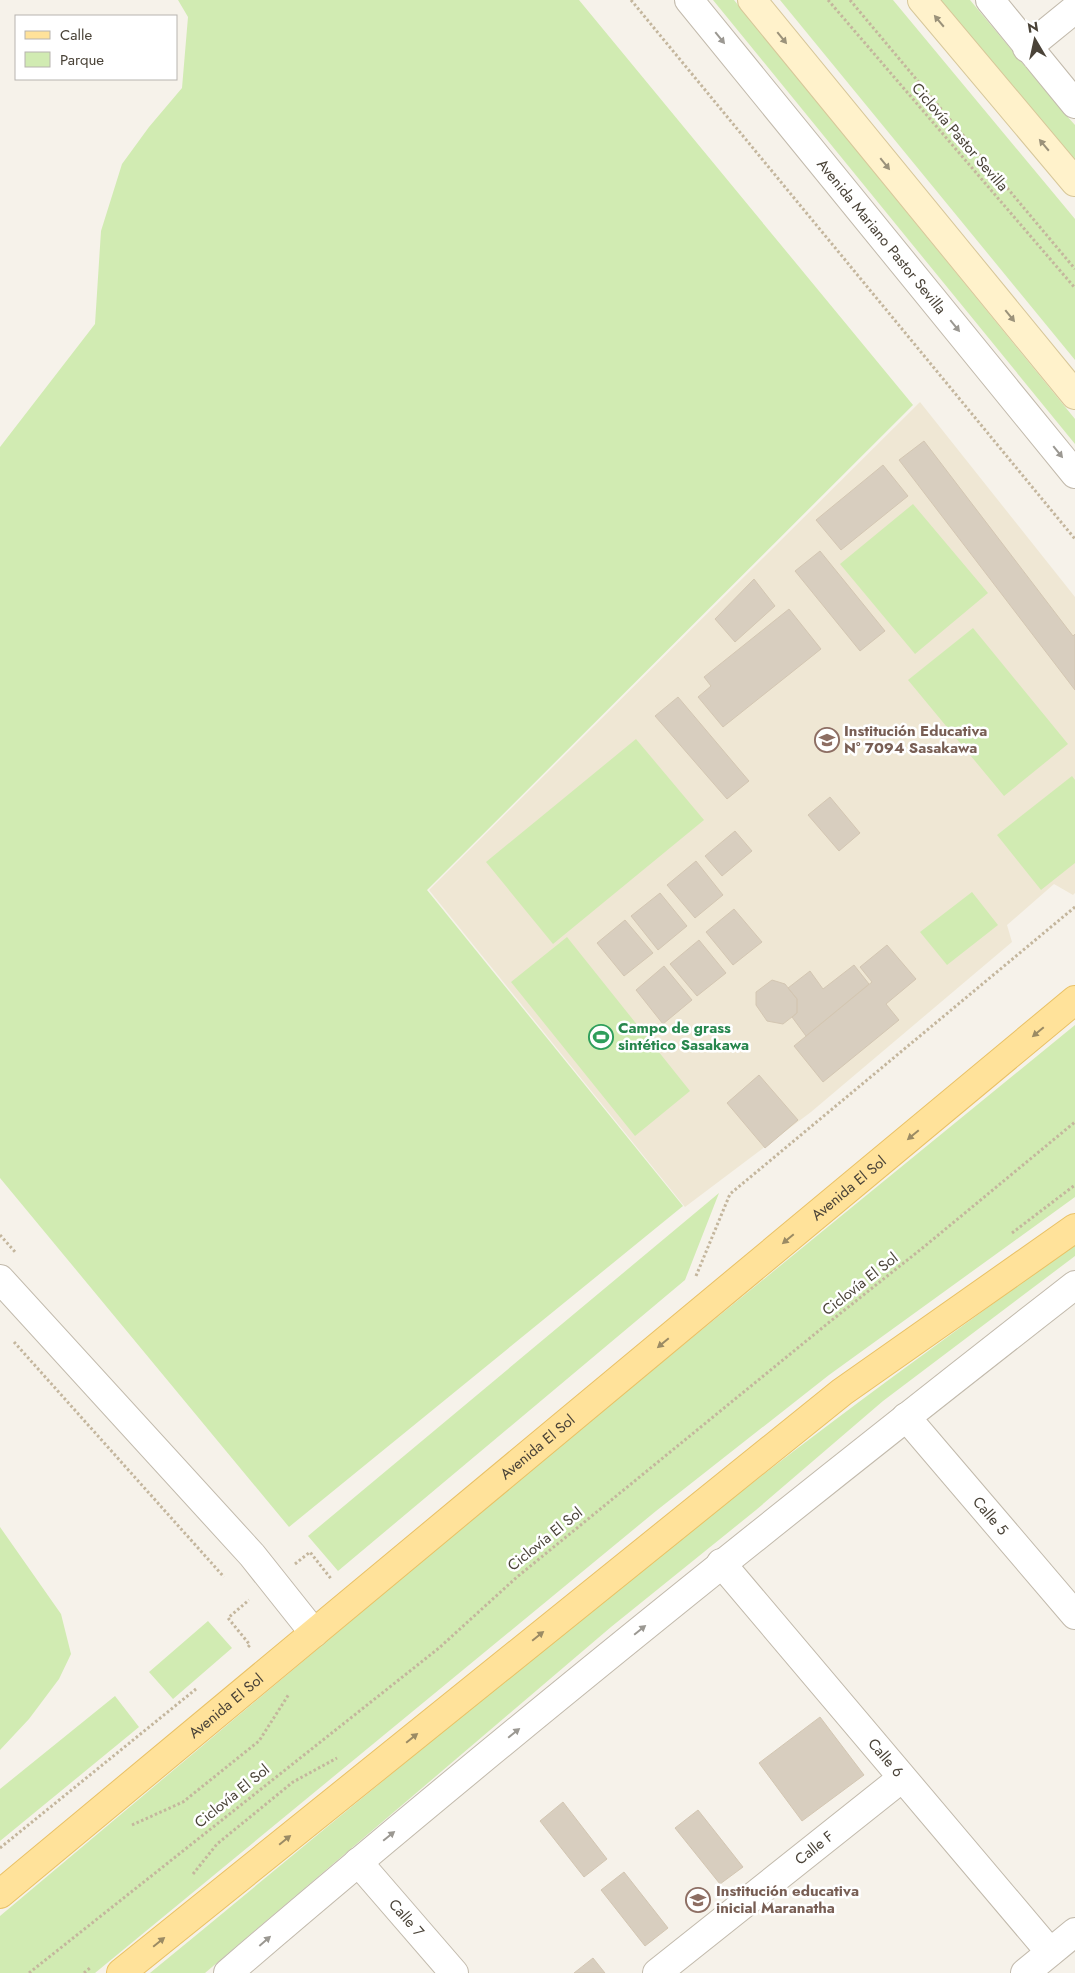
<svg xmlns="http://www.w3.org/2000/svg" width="1075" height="1973" font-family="Jost,sans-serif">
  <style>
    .education { fill: #efe7d4 }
    .green { fill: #d1ebb2 }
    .building { fill: #d8cebf; stroke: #d3c6b2 }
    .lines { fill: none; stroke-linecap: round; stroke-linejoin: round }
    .minor-casing { stroke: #c2baac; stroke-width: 30 }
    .secondary-casing { stroke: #d7c799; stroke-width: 30 }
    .primary-casing { stroke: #e9c165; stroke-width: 30 }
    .path { stroke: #c4b69d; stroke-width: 3; stroke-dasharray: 2.5 2.5; stroke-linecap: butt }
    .minor { stroke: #fff; stroke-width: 28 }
    .secondary { stroke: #fff2cb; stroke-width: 28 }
    .primary { stroke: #ffe29a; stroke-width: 28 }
    .oneway { fill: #9b927a }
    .oneway2 { fill: #9b9892 }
    .oneway3 { fill: #9b8b64 }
    .labels { text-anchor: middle; stroke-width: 5; stroke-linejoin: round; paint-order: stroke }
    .street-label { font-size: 15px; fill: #4a4338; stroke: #fff }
    .education-label { font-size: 15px; font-weight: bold; fill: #785e54; stroke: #fff; text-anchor: start }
    .leisure-label { font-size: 15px; font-weight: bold; fill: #27864d; stroke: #fff; text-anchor: start }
  </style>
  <rect width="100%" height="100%" fill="#f6f2ea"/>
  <!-- education -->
  <path class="education" d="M 920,402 L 1075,597 L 1075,893 L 1073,895 L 1054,884 L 1007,925 L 1012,942 L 811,1112 L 685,1207 L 429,890 Z"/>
  <!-- green -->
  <path class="green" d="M 178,0 L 579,0 L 913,405 L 427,890 L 683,1206 L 289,1527 L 0,1178 L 0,447 L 95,324 L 101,231 L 122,164 L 149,127 L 182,88 L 188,17 Z
    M 713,0 L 734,0 L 1075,419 L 1075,444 Z
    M 780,0 L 893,0 L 1075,219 L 1075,360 Z
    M 939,0 L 970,0 L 1065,114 L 1075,125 L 1075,165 Z
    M 913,504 L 988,593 L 915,654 L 840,564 Z
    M 973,628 L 1068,744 L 1004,796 L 908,680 Z
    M 636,739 L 704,820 L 553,944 L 486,862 Z
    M 1072,776 L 1075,780 L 1075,863 L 1041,890 L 997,835 Z
    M 972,892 L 998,925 L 947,965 L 920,932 Z
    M 567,937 L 690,1091 L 635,1136 L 511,982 Z
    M 1075,1025 L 1075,1197 L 829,1375 L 656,1511 L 95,1973 L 0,1973 L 0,1916 L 540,1462 Z
    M 719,1193 L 685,1280 L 338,1571 L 308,1536 Z
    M 1075,1244 L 1075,1256 L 883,1401 L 756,1510 L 611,1627 L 205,1973 L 150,1973 C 347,1811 542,1648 742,1491 C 851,1406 963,1326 1075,1244 Z
    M 0,1527 L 61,1614 L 71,1654 L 59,1679 L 29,1719 L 0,1750 Z
    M 208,1621 L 232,1648 L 173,1699 L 149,1672 Z
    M 115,1696 L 139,1727 L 0,1841 L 0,1789 Z"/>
  <!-- building -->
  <path class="building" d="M 924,441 L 1073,636 L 1075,634 L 1075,690 L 899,460 Z
    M 883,465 L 908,496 L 841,550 L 816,520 Z
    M 820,551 L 885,631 L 860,651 L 795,571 Z
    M 754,579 L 775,606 L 735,642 L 715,619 Z
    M 789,609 L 821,649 L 723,727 L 698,697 L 711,686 L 704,677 Z
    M 678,697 L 749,781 L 727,799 L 655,716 Z
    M 830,797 L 860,833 L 839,851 L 808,815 Z
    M 735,831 L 752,851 L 722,876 L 705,856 Z
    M 696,861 L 723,895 L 695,918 L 667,885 Z
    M 660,893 L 687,926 L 658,950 L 631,916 Z
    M 734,909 L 762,942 L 733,965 L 706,932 Z
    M 625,920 L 653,953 L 624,976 L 597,943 Z
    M 699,940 L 726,973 L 697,996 L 670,964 Z
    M 887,945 L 916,979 L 886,1004 L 899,1020 L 823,1082 L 794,1046 L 872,982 L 860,967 Z
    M 854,965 L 869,984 L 806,1036 L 792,1017 L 797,1013 L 797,999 L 788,988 L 810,971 L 823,989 Z
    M 664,966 L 692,1000 L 663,1024 L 636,990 Z
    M 772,980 L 785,984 L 797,999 L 797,1013 L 783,1024 L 767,1021 L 756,1005 L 756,992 Z
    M 759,1075 L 798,1120 L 765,1148 L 727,1103 Z
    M 820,1717 L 864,1775 L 802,1821 L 759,1763 Z
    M 563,1802 L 607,1859 L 584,1877 L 540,1821 Z
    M 698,1810 L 743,1867 L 720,1884 L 675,1828 Z
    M 624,1872 L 668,1928 L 645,1946 L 601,1890 Z
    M 593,1958 L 605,1973 L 574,1973 Z"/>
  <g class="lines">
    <defs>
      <g id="minor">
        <path id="s1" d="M 689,0 L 1075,474"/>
        <path d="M 990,0 L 1075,104"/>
        <path d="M 1027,48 L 1075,9"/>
        <path d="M 0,1279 L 252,1555 L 314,1633"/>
        <path id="s2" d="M 906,1417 L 1075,1615"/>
        <path id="s3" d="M 721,1563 L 1050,1952"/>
        <path id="s4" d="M 358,1862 L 454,1973"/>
        <path d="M 228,1973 C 504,1736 788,1509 1075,1285"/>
        <path id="s5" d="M 657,1973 L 902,1778"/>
        <path d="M 1025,1973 L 1075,1932"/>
      </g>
      <path id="secondary" d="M 752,0 L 1075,395
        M 922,0 L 1075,182"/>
      <g id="primary">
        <path id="s6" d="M 0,1894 L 1075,1000"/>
        <path d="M 121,1973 L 842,1392 L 1075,1228"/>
      </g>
    </defs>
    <!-- minor casing -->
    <use href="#minor" class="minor-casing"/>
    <!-- secondary casing -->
    <use href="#secondary" class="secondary-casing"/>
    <!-- primary casing -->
    <use href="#primary" class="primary-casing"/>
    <!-- path -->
    <path class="path" d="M 631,0 L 1075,539
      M 828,0 L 1075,288
      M 850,0 L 1075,269
      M 1012,1233 L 1075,1185
      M 0,1235 L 16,1253
      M 696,1276 L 730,1194 L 1075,907
      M 14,1342 L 224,1577
      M 295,1564 L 310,1552 L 332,1580
      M 248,1647 L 250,1645 L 228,1618 L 249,1600
      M 132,1825 L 183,1802 L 259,1741 L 289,1694
      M 0,1848 L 196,1689
      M 193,1874 L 217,1844 L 293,1782 L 337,1758
      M 29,1973 L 439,1648 L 517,1577 L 827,1324 L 925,1246 L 1075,1122
      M 84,1973 L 91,1967"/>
    <!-- minor -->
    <use href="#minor" class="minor"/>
    <!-- secondary -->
    <use href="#secondary" class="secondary"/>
    <!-- primary -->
    <use href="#primary" class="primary"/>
  </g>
  <!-- one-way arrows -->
  <defs><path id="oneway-solid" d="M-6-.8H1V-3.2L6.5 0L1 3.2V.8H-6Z" transform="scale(1.25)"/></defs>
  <g class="oneway">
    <use href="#oneway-solid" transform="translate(939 21) rotate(-130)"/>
    <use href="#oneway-solid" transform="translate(782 38) rotate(51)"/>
    <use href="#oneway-solid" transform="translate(1044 145) rotate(-130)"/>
    <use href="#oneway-solid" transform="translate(885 164) rotate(51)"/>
    <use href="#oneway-solid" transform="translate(1010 316) rotate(51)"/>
  </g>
  <g class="oneway2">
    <use href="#oneway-solid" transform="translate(720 38) rotate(51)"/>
    <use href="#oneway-solid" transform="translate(955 326) rotate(51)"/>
    <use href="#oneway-solid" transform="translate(1058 452) rotate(51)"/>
    <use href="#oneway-solid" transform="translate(640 1630) rotate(-39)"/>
    <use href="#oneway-solid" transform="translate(514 1733) rotate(-39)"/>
    <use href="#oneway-solid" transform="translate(389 1836) rotate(-39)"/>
    <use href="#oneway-solid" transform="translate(265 1941) rotate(-41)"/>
  </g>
  <g class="oneway3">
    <use href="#oneway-solid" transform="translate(1038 1032) rotate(140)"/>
    <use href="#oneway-solid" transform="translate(913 1135) rotate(140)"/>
    <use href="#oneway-solid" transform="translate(788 1239) rotate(140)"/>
    <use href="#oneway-solid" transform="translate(663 1343) rotate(140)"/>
    <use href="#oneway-solid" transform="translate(538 1636) rotate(-39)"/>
    <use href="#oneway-solid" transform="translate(412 1738) rotate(-39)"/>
    <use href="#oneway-solid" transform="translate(285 1840) rotate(-39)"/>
    <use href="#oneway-solid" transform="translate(159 1942) rotate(-39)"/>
  </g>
  <!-- icons -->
  <defs>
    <symbol id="school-ring" viewBox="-11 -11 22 22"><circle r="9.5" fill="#fff" stroke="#8d6e63" stroke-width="1.5"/><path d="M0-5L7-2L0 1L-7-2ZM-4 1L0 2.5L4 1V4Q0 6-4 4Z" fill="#8d6e63"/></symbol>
    <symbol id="stadium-ring" viewBox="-11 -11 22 22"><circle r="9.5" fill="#fff" stroke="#2e9e5b" stroke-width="1.5"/><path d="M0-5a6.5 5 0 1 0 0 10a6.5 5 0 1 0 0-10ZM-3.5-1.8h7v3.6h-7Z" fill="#2e9e5b"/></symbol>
  </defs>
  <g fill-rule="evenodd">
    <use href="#school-ring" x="813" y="726" width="28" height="28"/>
    <use href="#stadium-ring" x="587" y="1023" width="28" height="28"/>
    <use href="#school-ring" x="684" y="1886" width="28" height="28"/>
  </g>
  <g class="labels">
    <!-- street labels -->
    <g class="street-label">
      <text transform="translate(960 137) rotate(49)" y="5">Ciclovía Pastor Sevilla</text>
      <text dy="5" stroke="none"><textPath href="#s1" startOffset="305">Avenida Mariano Pastor Sevilla</textPath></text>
      <text dy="5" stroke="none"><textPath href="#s6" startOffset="1104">Avenida El Sol</textPath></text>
      <text transform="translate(860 1284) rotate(-38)" y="5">Ciclovía El Sol</text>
      <text dy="5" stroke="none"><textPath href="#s6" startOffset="699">Avenida El Sol</textPath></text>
      <text dy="5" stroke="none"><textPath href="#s2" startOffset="130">Calle 5</textPath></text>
      <text transform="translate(545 1539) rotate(-39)" y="5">Ciclovía El Sol</text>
      <text dy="5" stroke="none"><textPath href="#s6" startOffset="294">Avenida El Sol</textPath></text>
      <text dy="5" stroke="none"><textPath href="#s3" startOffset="255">Calle 6</textPath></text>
      <text transform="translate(232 1796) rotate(-39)" y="5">Ciclovía El Sol</text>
      <text dy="5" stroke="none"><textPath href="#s5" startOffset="201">Calle F</textPath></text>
      <text dy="5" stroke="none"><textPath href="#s4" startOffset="74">Calle 7</textPath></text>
    </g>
    <!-- education labels -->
    <g class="education-label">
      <text x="844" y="736">Institución Educativa<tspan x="844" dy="17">N° 7094 Sasakawa</tspan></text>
      <text x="716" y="1896">Institución educativa<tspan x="716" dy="17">inicial Maranatha</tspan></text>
    </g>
    <!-- leisure labels -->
    <g class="leisure-label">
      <text x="618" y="1033">Campo de grass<tspan x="618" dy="17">sintético Sasakawa</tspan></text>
    </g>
  </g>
  <!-- legend -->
  <rect x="15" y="15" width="162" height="65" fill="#ffffff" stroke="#b7b4af"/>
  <rect x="25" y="31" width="25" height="8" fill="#ffe29a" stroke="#b7b4af"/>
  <text x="60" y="40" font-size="15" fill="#4a4338">Calle</text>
  <rect x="25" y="52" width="25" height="15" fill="#d1ebb2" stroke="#b7b4af"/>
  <text x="60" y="65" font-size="15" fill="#4a4338">Parque</text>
  <!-- north arrow -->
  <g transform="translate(1035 40) rotate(351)" stroke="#ffffff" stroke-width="4" paint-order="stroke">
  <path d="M0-4L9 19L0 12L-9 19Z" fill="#4a4338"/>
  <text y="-8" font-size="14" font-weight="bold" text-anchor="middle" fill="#4a4338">N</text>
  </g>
</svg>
